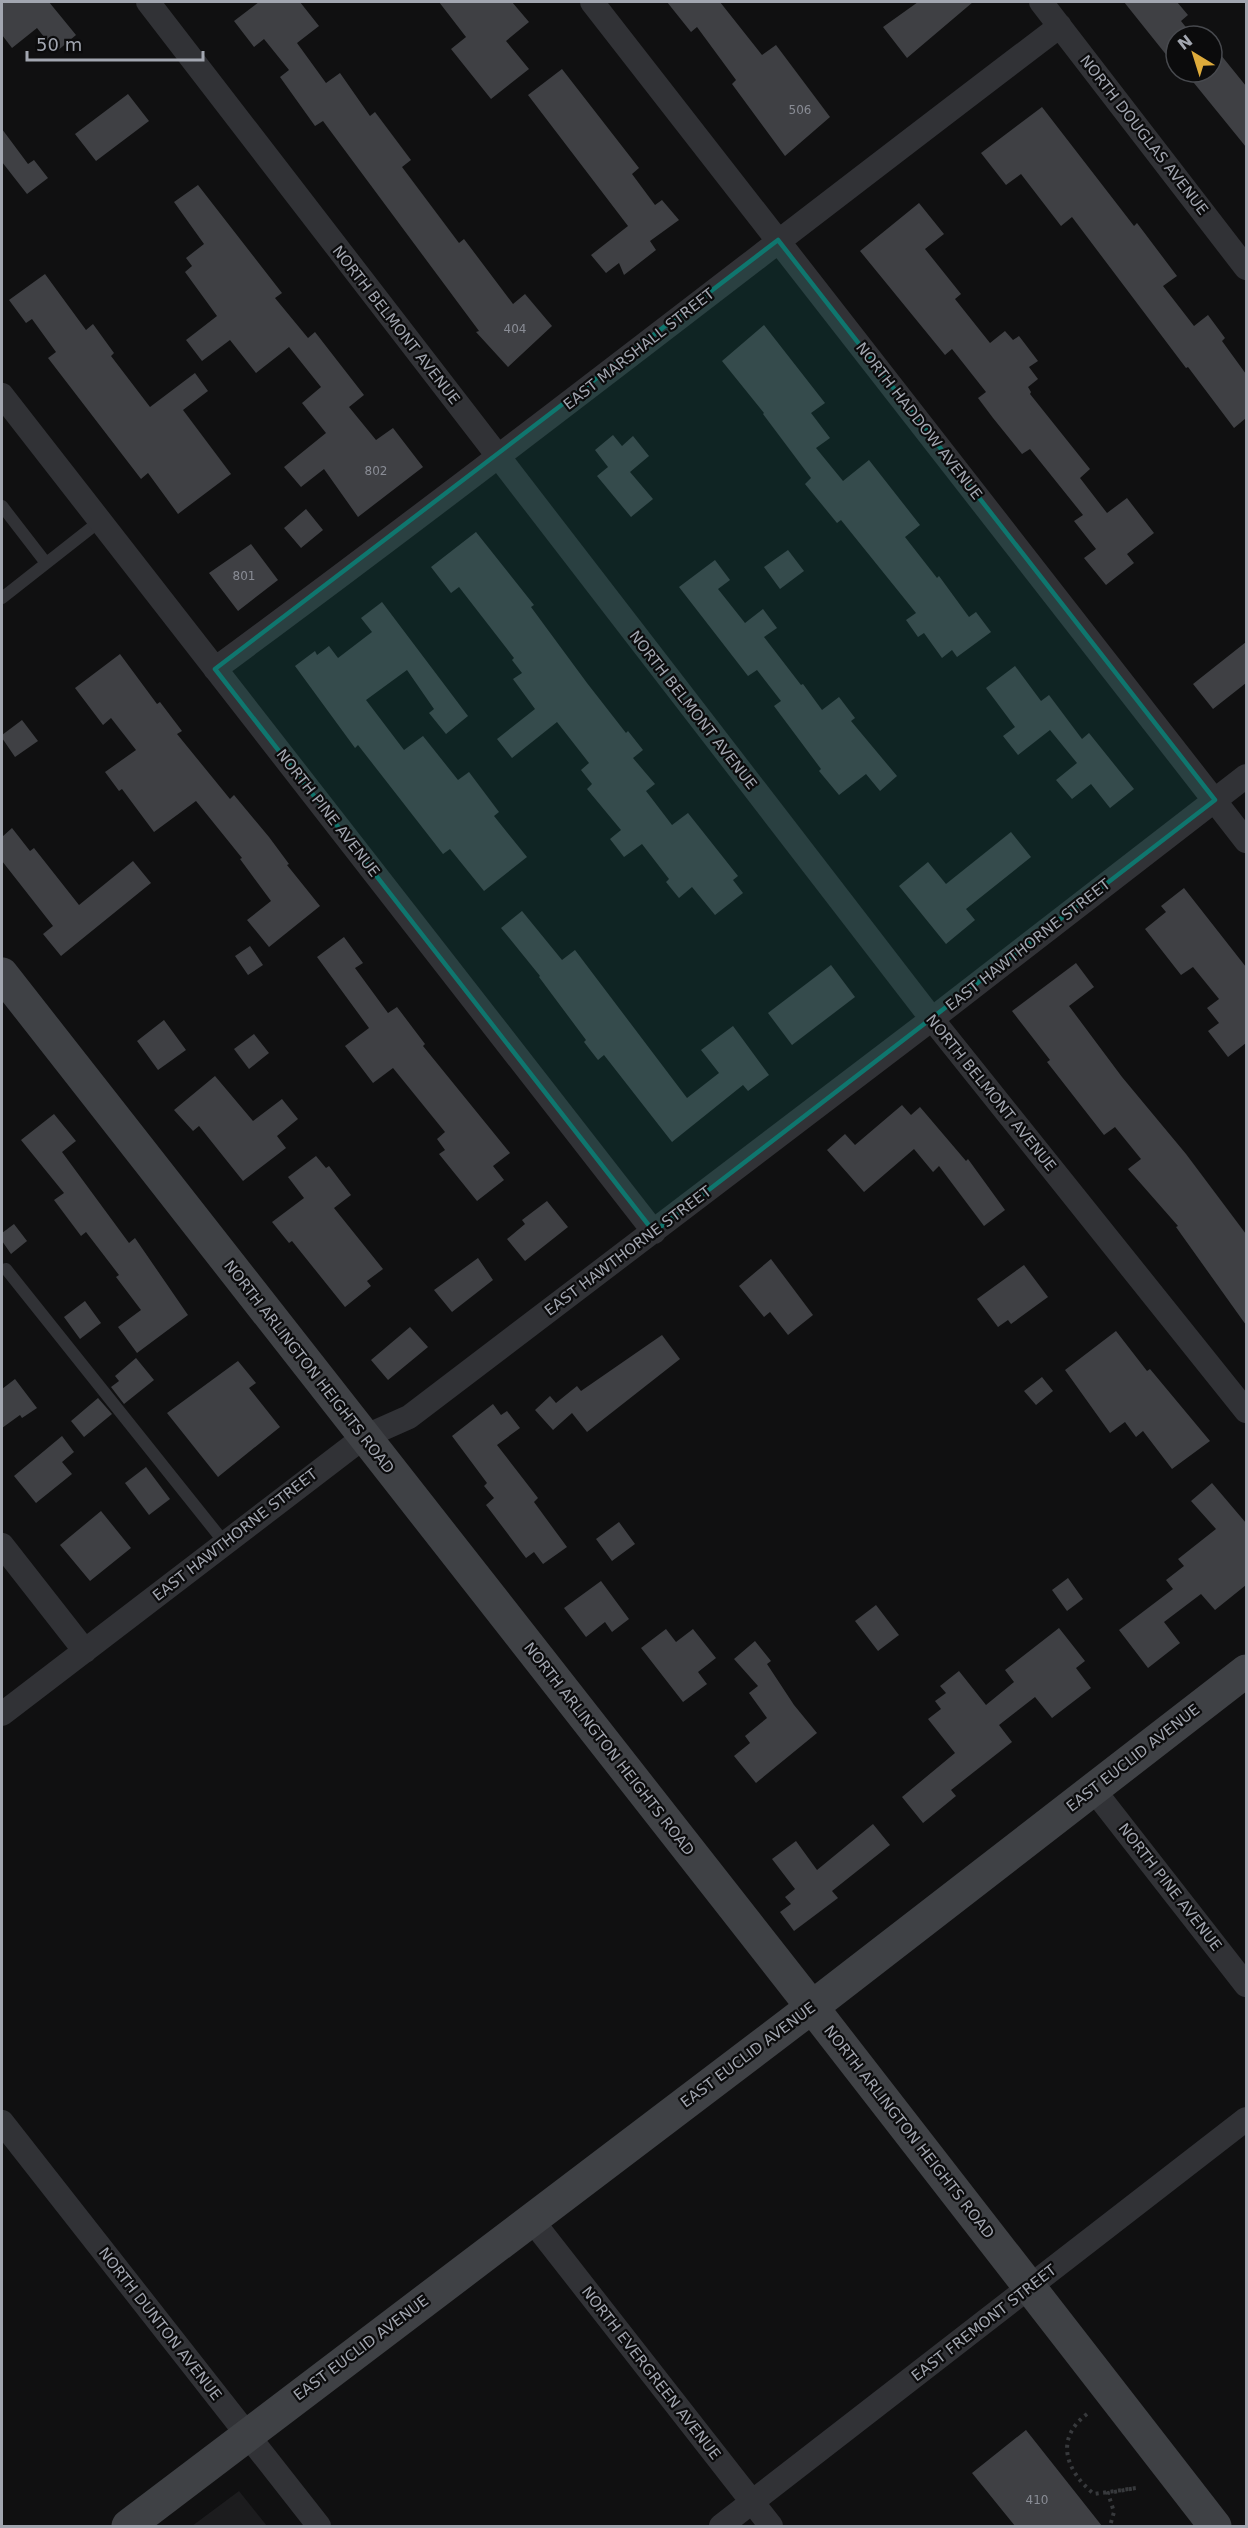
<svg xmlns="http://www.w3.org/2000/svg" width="1248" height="2528" font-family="'DejaVu Sans',sans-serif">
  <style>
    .built { fill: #1c1c1e }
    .building { fill: #3f4044 }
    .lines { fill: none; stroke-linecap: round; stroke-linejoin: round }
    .path { stroke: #37393c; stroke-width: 4; stroke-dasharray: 3 4.5; stroke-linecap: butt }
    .lane { stroke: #313236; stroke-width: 12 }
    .street { stroke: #313236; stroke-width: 24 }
    .secondary { stroke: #3f4145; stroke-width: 33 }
    .marked { fill: #0f766e; fill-opacity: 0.2; stroke: #0f766e; stroke-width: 4.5; stroke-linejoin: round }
    .labels { text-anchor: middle; stroke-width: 4.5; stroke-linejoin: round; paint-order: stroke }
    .number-label { font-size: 12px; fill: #898c95 }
    .street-label { font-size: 15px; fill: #a2a6b0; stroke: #0b0b0c }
  </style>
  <rect width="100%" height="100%" fill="#101011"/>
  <!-- built -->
  <path class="built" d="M 239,2491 L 267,2526 L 192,2526 Z"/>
  <!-- building -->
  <path class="building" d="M 2,2 L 49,2 L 76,35 L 56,52 L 37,28 L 12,48 L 2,35 Z
    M 259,2 L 300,2 L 319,26 L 297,43 L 326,83 L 340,73 L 370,116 L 375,112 L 411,160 L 402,167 L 459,243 L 464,239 L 513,304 L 525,294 L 552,326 L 508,367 L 476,332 L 479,331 L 323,121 L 315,126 L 280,77 L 289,70 L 264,39 L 254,47 L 234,21 Z
    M 439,2 L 512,2 L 529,22 L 506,41 L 529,69 L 491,99 L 451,49 L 466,37 Z
    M 667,2 L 720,2 L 762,55 L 776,45 L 830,117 L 785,156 L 732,84 L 736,80 L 697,27 L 691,32 Z
    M 918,2 L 973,2 L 907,58 L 883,27 Z
    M 1124,2 L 1177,2 L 1188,15 L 1181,21 L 1193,36 L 1176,36 L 1176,67 Z
    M 1212,44 L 1246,86 L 1246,147 L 1185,72 L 1212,72 Z
    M 562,69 L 639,168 L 632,174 L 655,205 L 662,200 L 679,220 L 650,241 L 656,250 L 624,275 L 619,263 L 606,273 L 591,255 L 628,226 L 528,95 Z
    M 128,94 L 149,121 L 96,161 L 75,134 Z
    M 1042,107 L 1134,226 L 1137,223 L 1177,276 L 1163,286 L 1194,326 L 1208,315 L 1225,338 L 1222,341 L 1246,374 L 1246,418 L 1234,428 L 1188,367 L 1186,368 L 1072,217 L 1061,226 L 1021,174 L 1006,185 L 981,153 Z
    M 2,129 L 28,164 L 34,160 L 48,178 L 27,194 L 2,162 Z
    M 198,185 L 282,293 L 275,298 L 308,338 L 315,332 L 364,395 L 349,407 L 376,440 L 393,428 L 423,467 L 358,517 L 324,469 L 301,487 L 284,467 L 326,433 L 302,403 L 321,387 L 289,347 L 256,373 L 230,340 L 202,361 L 186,340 L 217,316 L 185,272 L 192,266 L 186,258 L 204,244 L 174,202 Z
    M 919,203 L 944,234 L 925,249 L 961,294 L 955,299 L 990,343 L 1005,331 L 1013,340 L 1019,336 L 1038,361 L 1029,367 L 1038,379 L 1028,387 L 1031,392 L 1030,394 L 1090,469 L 1080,478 L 1107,513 L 1127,498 L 1154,533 L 1127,554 L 1134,563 L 1106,585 L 1084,558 L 1096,549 L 1074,521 L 1083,515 L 1030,449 L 1022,454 L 993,418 L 978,398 L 986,392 L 952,349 L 945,355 L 860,251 Z
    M 45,274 L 86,330 L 93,324 L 114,353 L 111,356 L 150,407 L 195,373 L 208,391 L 183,410 L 231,474 L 178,514 L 148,473 L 141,479 L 48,358 L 56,352 L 32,319 L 26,323 L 9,300 Z
    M 764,325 L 825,403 L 811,413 L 830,438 L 816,448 L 843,481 L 869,460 L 920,525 L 905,537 L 937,578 L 939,576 L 969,617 L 976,612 L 991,632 L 957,657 L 952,650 L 942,658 L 924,633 L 918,637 L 906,620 L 916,613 L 841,520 L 837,523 L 805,484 L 811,478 L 763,414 L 764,413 L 722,361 Z
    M 613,435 L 622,446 L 633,436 L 649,456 L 630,472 L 653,499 L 631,517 L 597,476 L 608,467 L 595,450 Z
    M 306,509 L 323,530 L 301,548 L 284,528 Z
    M 476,532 L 534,605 L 531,607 L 587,683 L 626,733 L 628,731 L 643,750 L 633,758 L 655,784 L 646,791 L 672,825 L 688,813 L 738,876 L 733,880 L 743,893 L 715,915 L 692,887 L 679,898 L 666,882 L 669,879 L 642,844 L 624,857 L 610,839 L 621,830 L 587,789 L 592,784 L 581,770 L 589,763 L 557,722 L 512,758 L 497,739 L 535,709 L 513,679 L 522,673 L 512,660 L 514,658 L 459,587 L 451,593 L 431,567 Z
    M 251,544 L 278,580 L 238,611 L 209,573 Z
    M 788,550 L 804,571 L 780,589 L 764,567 Z
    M 715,560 L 730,580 L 718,589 L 745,623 L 763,609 L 777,628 L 764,637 L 801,685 L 803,684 L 822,710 L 839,697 L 855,718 L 851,721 L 897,776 L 880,791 L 866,774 L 839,795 L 819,771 L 821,769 L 774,706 L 781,701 L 757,670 L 748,676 L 679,587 Z
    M 382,602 L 468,716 L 446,734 L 429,713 L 434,709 L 407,670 L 366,700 L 404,750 L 423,736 L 458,780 L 469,772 L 499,812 L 494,816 L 527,857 L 484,891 L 450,849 L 443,854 L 358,745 L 355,748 L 295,666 L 315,651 L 317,655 L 329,646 L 338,658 L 372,632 L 361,618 Z
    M 1246,642 L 1246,683 L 1213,709 L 1193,684 Z
    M 120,654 L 157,704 L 160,702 L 182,731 L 177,734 L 230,799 L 234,795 L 269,837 L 289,864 L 287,865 L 320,906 L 269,947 L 247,920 L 271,901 L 240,859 L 242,858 L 196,801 L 154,832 L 122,789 L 119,791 L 105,772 L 136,750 L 111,718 L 103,725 L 75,688 Z
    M 1015,666 L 1041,701 L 1049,695 L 1082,739 L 1089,733 L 1134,789 L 1110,808 L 1091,784 L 1072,799 L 1056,780 L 1077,763 L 1050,730 L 1018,755 L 1003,736 L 1015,727 L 986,688 Z
    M 22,720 L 38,741 L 15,757 L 2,738 L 2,735 Z
    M 12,828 L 30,851 L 34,848 L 79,905 L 133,861 L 151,883 L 61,956 L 43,934 L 53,926 L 2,861 L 2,837 Z
    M 1011,832 L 1031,857 L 966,909 L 975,920 L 946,944 L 899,886 L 928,862 L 946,884 Z
    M 1184,888 L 1246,967 L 1246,1043 L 1228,1057 L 1208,1031 L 1219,1023 L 1207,1008 L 1219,999 L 1193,967 L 1181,975 L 1145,929 L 1166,912 L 1161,906 Z
    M 522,911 L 562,960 L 575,950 L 687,1098 L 719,1073 L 701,1050 L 733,1026 L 769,1075 L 748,1091 L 743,1085 L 672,1142 L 604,1055 L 598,1060 L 584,1042 L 586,1040 L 539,977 L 540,976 L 501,928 Z
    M 344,937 L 363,963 L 355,968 L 388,1013 L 397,1007 L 425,1044 L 423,1046 L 510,1153 L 493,1166 L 504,1180 L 477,1201 L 439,1154 L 445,1150 L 437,1139 L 445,1132 L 393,1068 L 373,1083 L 345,1046 L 369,1028 L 317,957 Z
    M 250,946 L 263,965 L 248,975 L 235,956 Z
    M 1076,963 L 1094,987 L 1069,1006 L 1122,1077 L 1186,1154 L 1246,1234 L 1246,1325 L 1176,1227 L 1178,1226 L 1128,1169 L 1141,1159 L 1115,1127 L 1104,1135 L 1047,1062 L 1050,1060 L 1012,1011 Z
    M 831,965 L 855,997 L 792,1045 L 768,1013 Z
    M 164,1020 L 186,1050 L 158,1070 L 137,1041 Z
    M 254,1034 L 269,1053 L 249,1069 L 234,1049 Z
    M 215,1076 L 253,1121 L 282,1099 L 298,1119 L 277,1136 L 286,1148 L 243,1181 L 199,1126 L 193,1131 L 174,1110 Z
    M 902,1105 L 911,1115 L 920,1107 L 966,1161 L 968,1159 L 1005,1210 L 984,1226 L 939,1166 L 933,1172 L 914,1149 L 864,1192 L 827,1150 L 845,1134 L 855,1145 Z
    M 54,1114 L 76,1141 L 62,1152 L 129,1243 L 135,1238 L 188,1315 L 137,1353 L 118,1327 L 141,1310 L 116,1277 L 119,1275 L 86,1232 L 81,1236 L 54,1200 L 64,1193 L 21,1140 Z
    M 316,1156 L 326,1168 L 329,1166 L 351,1195 L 334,1208 L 383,1269 L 367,1281 L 371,1286 L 345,1307 L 292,1241 L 289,1243 L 272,1222 L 304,1198 L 288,1177 Z
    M 547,1201 L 568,1227 L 525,1261 L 507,1239 L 525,1224 L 522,1220 Z
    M 14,1224 L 27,1241 L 11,1254 L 2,1241 L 2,1233 Z
    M 478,1258 L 493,1280 L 452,1312 L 434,1290 Z
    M 771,1259 L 813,1315 L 788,1335 L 770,1312 L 764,1317 L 739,1286 Z
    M 1024,1265 L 1048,1297 L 1011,1324 L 1008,1320 L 998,1327 L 977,1299 Z
    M 85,1301 L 101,1323 L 80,1339 L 64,1317 Z
    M 410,1327 L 428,1347 L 388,1380 L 371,1360 Z
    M 1116,1331 L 1147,1371 L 1150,1369 L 1210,1441 L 1172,1469 L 1143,1431 L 1136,1437 L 1125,1422 L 1110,1433 L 1065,1370 Z
    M 662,1335 L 680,1359 L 587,1432 L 572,1413 L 553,1430 L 535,1410 L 550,1396 L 556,1403 L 577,1386 L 581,1391 Z
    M 136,1358 L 154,1380 L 124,1404 L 111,1387 L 119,1381 L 115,1376 Z
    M 238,1361 L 256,1383 L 249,1388 L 280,1427 L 218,1477 L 167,1413 Z
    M 1042,1377 L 1053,1391 L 1036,1405 L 1024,1391 Z
    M 15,1379 L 37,1408 L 22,1418 L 20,1415 L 2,1428 L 2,1389 Z
    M 98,1398 L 112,1414 L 84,1437 L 71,1421 Z
    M 493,1404 L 501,1415 L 507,1411 L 520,1428 L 497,1445 L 538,1498 L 534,1502 L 567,1547 L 543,1564 L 534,1552 L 526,1558 L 486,1505 L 494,1498 L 484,1486 L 487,1483 L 452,1436 Z
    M 62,1436 L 74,1452 L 62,1462 L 72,1474 L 36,1503 L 14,1476 Z
    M 146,1467 L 170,1499 L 149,1515 L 125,1483 Z
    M 1212,1483 L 1246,1523 L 1246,1585 L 1215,1610 L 1201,1594 L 1164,1622 L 1180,1643 L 1148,1668 L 1119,1630 L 1173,1589 L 1166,1580 L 1184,1566 L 1178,1559 L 1216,1529 L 1191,1501 Z
    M 101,1511 L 131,1548 L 90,1581 L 60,1545 Z
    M 619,1522 L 635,1544 L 612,1561 L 596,1539 Z
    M 1068,1578 L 1083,1599 L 1067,1611 L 1052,1590 Z
    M 601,1581 L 629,1619 L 612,1632 L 605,1622 L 586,1637 L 564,1608 Z
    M 876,1605 L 899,1635 L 878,1651 L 855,1621 Z
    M 1059,1628 L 1085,1661 L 1076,1668 L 1091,1688 L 1052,1718 L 1035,1697 L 999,1725 L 1012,1742 L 951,1790 L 956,1796 L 923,1823 L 902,1797 L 955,1753 L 928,1719 L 941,1709 L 935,1701 L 946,1693 L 940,1686 L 959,1671 L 986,1705 L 1014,1682 L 1005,1670 Z
    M 666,1629 L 676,1642 L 693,1629 L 716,1658 L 698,1672 L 707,1684 L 683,1702 L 641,1648 Z
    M 755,1641 L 771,1661 L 767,1664 L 794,1705 L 817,1733 L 756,1783 L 734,1756 L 750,1743 L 745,1736 L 767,1718 L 749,1693 L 758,1686 L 734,1659 Z
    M 873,1824 L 890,1845 L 832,1891 L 838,1898 L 794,1931 L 780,1912 L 791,1904 L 785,1897 L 795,1889 L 772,1859 L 796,1841 L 817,1870 Z
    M 1026,2430 L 1102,2526 L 1015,2526 L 972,2473 Z"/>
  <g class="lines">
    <!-- path -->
    <path class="path" d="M 1087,2414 C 1054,2439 1066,2471 1094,2494 L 1136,2488 L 1108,2493 L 1114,2512 L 1110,2526"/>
    <!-- lane -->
    <path class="lane" d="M 2,506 L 46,563
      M 2,598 L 100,521
      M 6,1269 L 224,1542"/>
    <!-- street -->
    <path class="street" d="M 148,2 L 932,1019 L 1246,1411
      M 592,2 L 1246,841
      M 1041,2 L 1246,268
      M 2,395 L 654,1232
      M 215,669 C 500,459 778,240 1060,26
      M 2,1545 L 85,1651
      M 2,1714 L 364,1437 L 409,1417 L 932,1019 L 1246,776
      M 1093,1789 L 1246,1985
      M 2,2122 L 319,2526
      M 531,2219 L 771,2526
      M 721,2526 L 1246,2119"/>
    <!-- secondary -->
    <path class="secondary" d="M 2,974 L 812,2007 L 1215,2526
      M 128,2526 L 812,2007 L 1246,1671"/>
  </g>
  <!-- marked area -->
  <path class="marked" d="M 778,240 L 1215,800 L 654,1232 L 215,669 Z"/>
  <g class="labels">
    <!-- number labels -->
    <g class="number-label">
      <text x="800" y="114">506</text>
      <text x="515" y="333">404</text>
      <text x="376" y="475">802</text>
      <text x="244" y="580">801</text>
      <text x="1037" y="2504">410</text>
    </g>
    <!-- street labels -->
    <g class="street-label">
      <text transform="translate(1144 135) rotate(52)" y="5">NORTH DOUGLAS AVENUE</text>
      <text transform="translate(396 325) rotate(52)" y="5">NORTH BELMONT AVENUE</text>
      <text transform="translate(639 349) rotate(-38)" y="5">EAST MARSHALL STREET</text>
      <text transform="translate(919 421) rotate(52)" y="5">NORTH HADDOW AVENUE</text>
      <text transform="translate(693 710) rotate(52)" y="5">NORTH BELMONT AVENUE</text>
      <text transform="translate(328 813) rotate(52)" y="5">NORTH PINE AVENUE</text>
      <text transform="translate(1028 945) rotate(-38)" y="5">EAST HAWTHORNE STREET</text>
      <text transform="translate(991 1093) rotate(51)" y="5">NORTH BELMONT AVENUE</text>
      <text transform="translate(628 1251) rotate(-37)" y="5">EAST HAWTHORNE STREET</text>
      <text transform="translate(309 1367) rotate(52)" y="5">NORTH ARLINGTON HEIGHTS ROAD</text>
      <text transform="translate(235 1535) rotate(-38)" y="5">EAST HAWTHORNE STREET</text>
      <text transform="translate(609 1749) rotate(52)" y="5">NORTH ARLINGTON HEIGHTS ROAD</text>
      <text transform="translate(1133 1758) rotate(-38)" y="5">EAST EUCLID AVENUE</text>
      <text transform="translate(1170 1887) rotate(52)" y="5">NORTH PINE AVENUE</text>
      <text transform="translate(748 2055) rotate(-37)" y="5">EAST EUCLID AVENUE</text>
      <text transform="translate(909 2132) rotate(52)" y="5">NORTH ARLINGTON HEIGHTS ROAD</text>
      <text transform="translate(984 2323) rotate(-38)" y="5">EAST FREMONT STREET</text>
      <text transform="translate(160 2324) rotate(52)" y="5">NORTH DUNTON AVENUE</text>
      <text transform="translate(361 2348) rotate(-37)" y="5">EAST EUCLID AVENUE</text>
      <text transform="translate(651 2373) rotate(52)" y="5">NORTH EVERGREEN AVENUE</text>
    </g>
  </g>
  <!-- border -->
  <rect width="1248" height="2528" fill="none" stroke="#a2a6b0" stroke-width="6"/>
  <!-- north arrow -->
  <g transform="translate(1194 54) rotate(322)"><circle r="28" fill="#0b0b0c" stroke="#47494e" stroke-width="1.5"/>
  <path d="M0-4.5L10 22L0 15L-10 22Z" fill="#deab3b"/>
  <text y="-9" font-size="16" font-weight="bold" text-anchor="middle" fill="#a2a6b0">N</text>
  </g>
  <!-- scale -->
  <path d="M27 51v9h176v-9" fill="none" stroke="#a2a6b0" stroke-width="3"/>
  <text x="36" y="51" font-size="18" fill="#a2a6b0" stroke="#0b0b0c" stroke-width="4.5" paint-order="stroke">50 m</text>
</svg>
